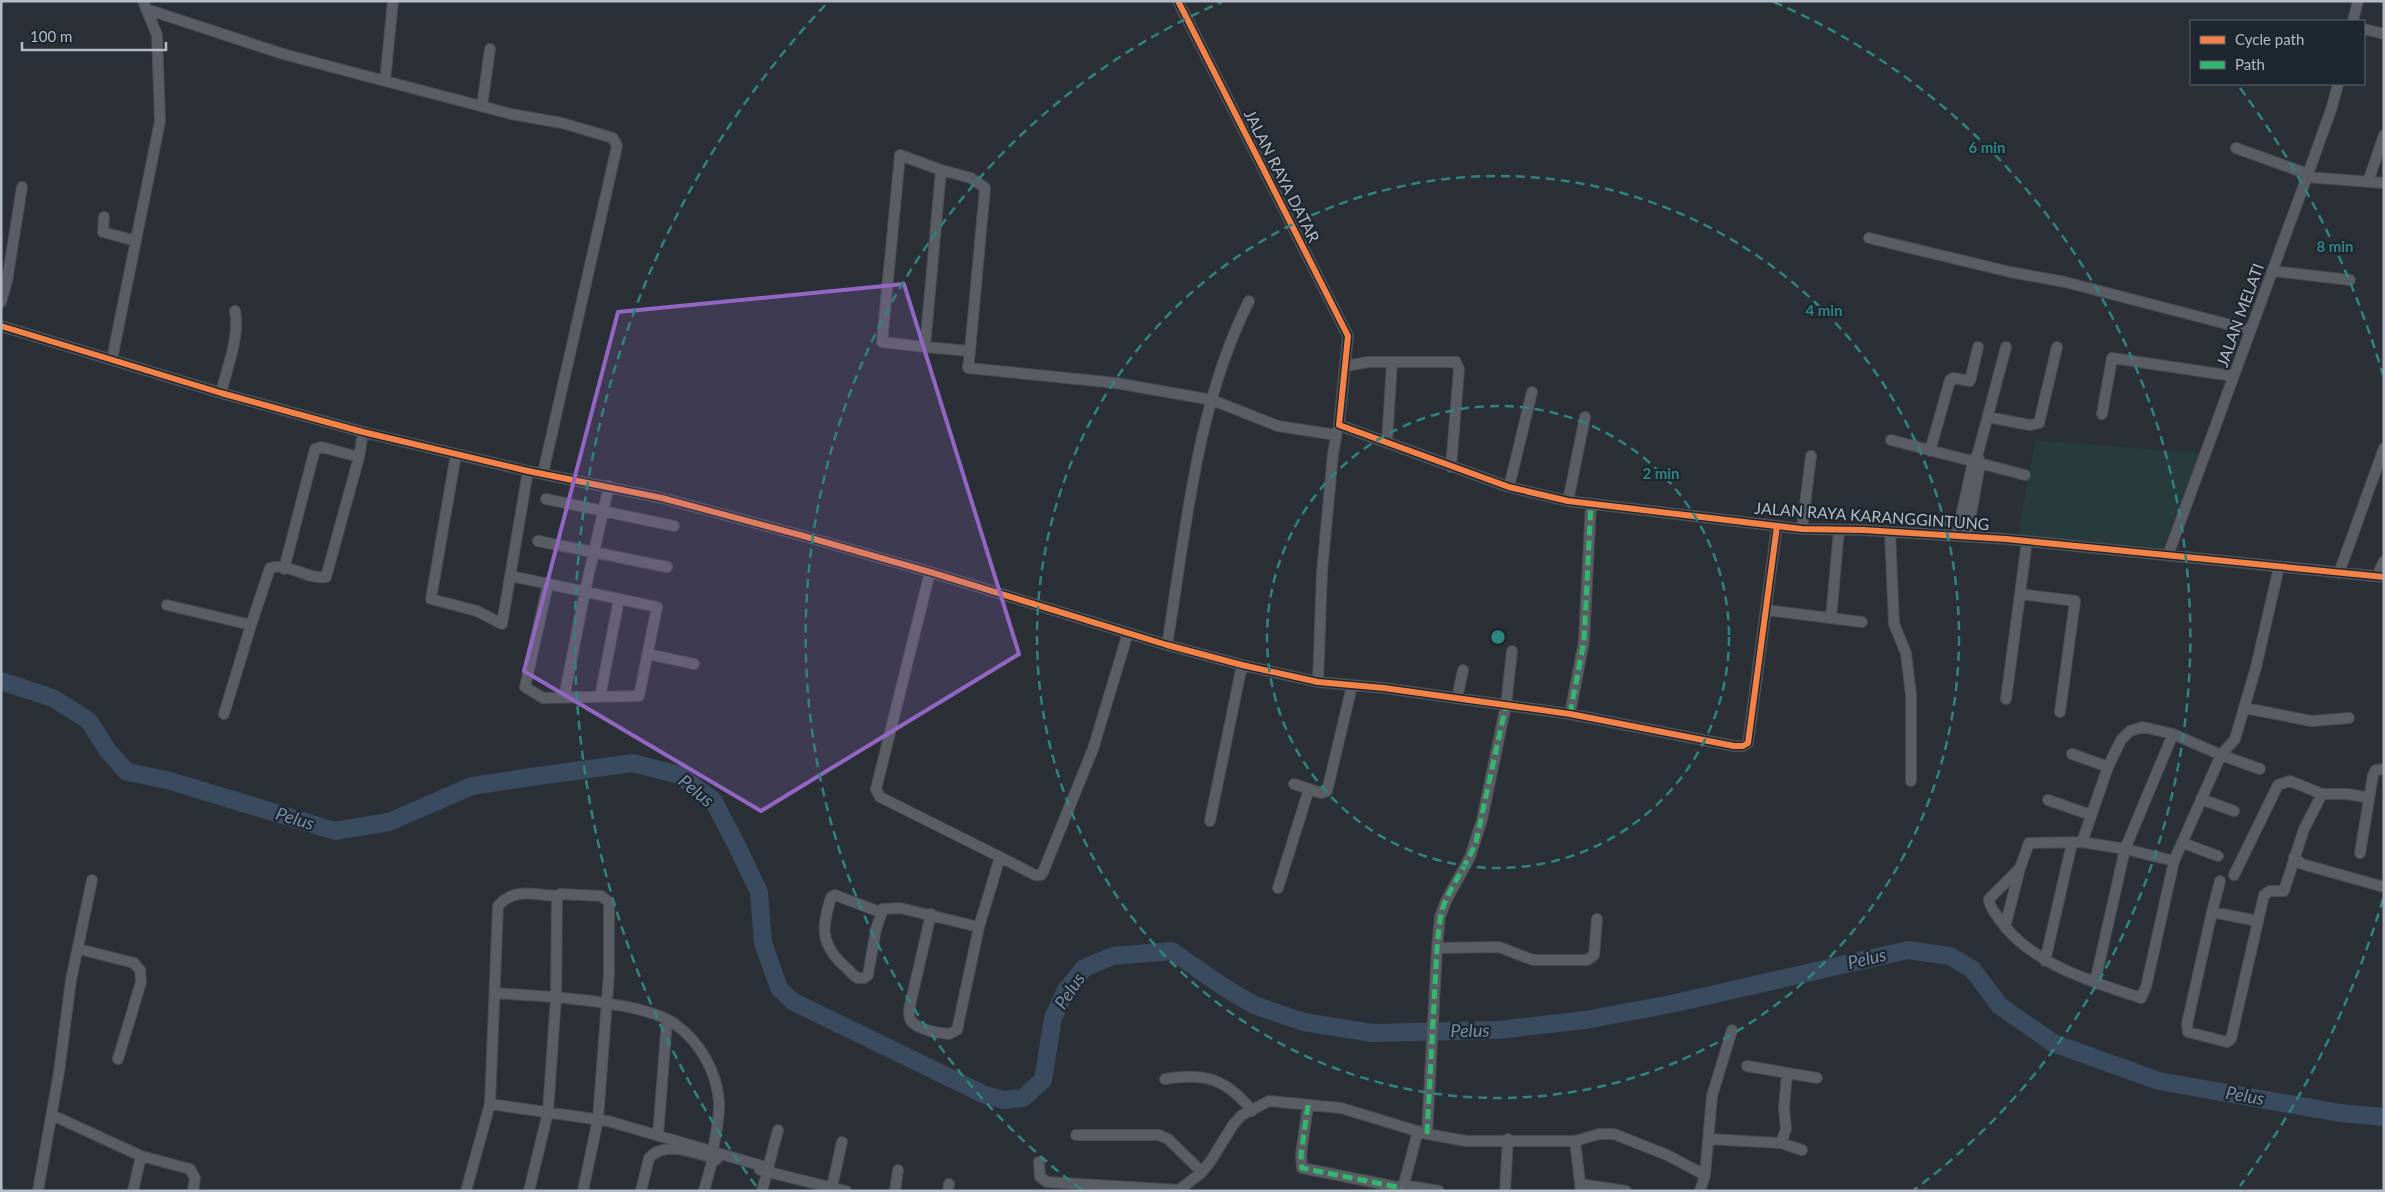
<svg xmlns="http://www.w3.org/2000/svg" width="2385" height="1192" font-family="Lato,sans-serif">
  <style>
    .green { fill: #283b3c }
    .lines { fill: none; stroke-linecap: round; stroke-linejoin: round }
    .river { stroke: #3a4b5f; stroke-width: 18 }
    .minor-casing { stroke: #484c51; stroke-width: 12 }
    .minor { stroke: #5a5e64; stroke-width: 10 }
    .quiet { stroke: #33b770; stroke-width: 5; stroke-dasharray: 10 5; stroke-linecap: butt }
    .cycleway-casing { stroke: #1e2630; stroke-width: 9 }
    .cycleway { stroke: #f48246; stroke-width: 6 }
    .marked { fill: #9266c2; fill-opacity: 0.2; stroke: #9266c2; stroke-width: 4; stroke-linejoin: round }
    .ring { fill: none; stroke: #308480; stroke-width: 2.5; stroke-dasharray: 9 6 }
    .labels { text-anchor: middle; stroke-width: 4.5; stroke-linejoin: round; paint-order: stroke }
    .street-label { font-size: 16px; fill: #b4bcc7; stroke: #1e2630 }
    .water-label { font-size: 18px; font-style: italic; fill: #778ea8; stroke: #1e2630 }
    .centre { fill: #308480; stroke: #1e2630; stroke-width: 2.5 }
    .ring-label { font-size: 15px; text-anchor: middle; font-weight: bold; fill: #308480; stroke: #1e2630; stroke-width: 4.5; stroke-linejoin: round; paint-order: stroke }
  </style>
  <rect width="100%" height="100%" fill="#2a3036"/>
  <!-- green -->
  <path class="green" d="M 2035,440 L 2200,453 L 2163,548 L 2018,535 Z"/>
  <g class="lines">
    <!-- river -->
    <path class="river" d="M 1,681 L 53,698 L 89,721 L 108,751 L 127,772 L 167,780 L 335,831 L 389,822 L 472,786 L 538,776 L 633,763 L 679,775 L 713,800 L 736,844 L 759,892 L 763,943 L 779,988 L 792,1001 L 985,1095 L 1004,1100 L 1023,1098 L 1043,1080 L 1053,1018 L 1066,990 L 1084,968 L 1113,956 L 1172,951 L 1222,986 L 1254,1005 L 1304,1022 L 1372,1033 L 1498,1030 L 1585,1020 L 1671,1004 L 1908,950 L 1950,956 L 1972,969 L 2000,1006 L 2053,1043 L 2159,1081 L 2340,1113 L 2384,1117"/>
    <defs>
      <path id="minor" d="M 393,1 L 385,81 L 511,114 L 562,123 L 613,138 L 617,146 L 543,473
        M 1178,1 L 1348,336 L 1339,425 L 1509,487 L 1568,501 L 1802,529 L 1863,530 L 2006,539 L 2384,577
        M 146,9 L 283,54 L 385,81
        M 2353,21 L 2358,1
        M 2364,29 L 2384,34
        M 482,106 L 490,49
        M 2236,148 L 2308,174
        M 2307,177 L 2384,183
        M 2368,182 L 2384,135
        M 104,217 L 103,232 L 136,241
        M 1869,238 L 2010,272 L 2065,282 L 2250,330
        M 2273,271 L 2350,280
        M 1,302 L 7,281 L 22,187
        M 1,326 L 221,393 L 363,432 L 528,471 L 662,498 L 800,535 L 930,572 L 1167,645 L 1242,665 L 1318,682 L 1384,688 L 1570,714 L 1734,746 L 1743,746 L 1748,743 L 1777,526
        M 925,347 L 882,342 L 900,155 L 941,170
        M 970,351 L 925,347 L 941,170 L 971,178 L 985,188 L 970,351 L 968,368 L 1116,383 L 1212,400 L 1278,426 L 1336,435
        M 112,359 L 160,121 L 157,35 L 143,1
        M 1346,366 L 1368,362 L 1456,362 L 1459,369 L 1451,467
        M 221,393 C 227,367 240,337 235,311
        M 2102,414 L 2112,358 L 2233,376
        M 1988,417 L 2030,425 L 2039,423 L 2057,347
        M 1891,440 L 2025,475
        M 1387,443 L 1392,362
        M 1930,451 L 1950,380 L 1953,378 L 1970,381 L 1978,347
        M 456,454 L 431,599 L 477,611 L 502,624 L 528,471
        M 1509,487 L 1532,392
        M 546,499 L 674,526
        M 1568,501 L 1585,417
        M 1802,529 L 1811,456
        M 1890,532 L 1894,624 L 1906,653 L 1911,695 L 1911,781
        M 1957,535 L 1973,462 L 1978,453 L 2006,347
        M 1967,536 L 1980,464 L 1979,459
        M 538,541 L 667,567
        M 2168,555 L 2308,174 L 2332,107 L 2338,84
        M 284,569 L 315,449 L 321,447 L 359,457
        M 930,572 L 876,789 L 880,797 L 1000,857
        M 2339,573 L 2384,448
        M 511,576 L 657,607 L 639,696 L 543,698 L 525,687 L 548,584
        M 2377,576 L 2384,561
        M 2020,594 L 2075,601 L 2060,712
        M 167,605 L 251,625 L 270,568 C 287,562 308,580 326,577 L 359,457 L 363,432
        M 1766,610 L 1862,622
        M 1831,618 L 1839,530
        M 1167,645 C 1186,530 1196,406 1249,301
        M 648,654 L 694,664
        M 1318,682 L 1322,572 L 1333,454 L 1337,431
        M 600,697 L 619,599
        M 564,698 L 585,591 L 609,486
        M 1457,698 L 1463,670
        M 2006,699 L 2027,541
        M 2245,708 L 2311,721 L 2349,718
        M 224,714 L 251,625
        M 1570,714 L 1584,641 L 1591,504
        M 2072,754 L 2108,767
        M 1294,784 L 1321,793 L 1327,791 L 1352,686
        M 2201,799 L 2234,811
        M 2048,800 L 2091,815
        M 1210,821 L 1242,665
        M 2082,842 L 2108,767 L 2121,740 L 2130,731 L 2143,727 L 2173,734 L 2221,755 L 2260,769
        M 2183,843 L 2218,856
        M 2360,853 L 2373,775 L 2376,770 L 2384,769
        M 2294,857 L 2302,864 L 2384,887
        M 2020,868 L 1989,899 C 1989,907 1995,912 1999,919 C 2031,964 2090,981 2141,998 L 2146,987 L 2174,861 L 2221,755 L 2235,739 L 2256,667 L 2279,567
        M 2234,875 L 2278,785 L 2290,781 L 2322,794
        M 1278,888 L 1309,789
        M 880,912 L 835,895 L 831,897 C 823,925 819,940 840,962 C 846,967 851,973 857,978 L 864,978 L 868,975 L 876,929 L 883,909 L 900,908 L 979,927
        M 2212,912 L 2220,881
        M 931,914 L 909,1010 C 909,1014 909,1019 912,1022 C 920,1030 939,1033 949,1034 L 957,1030 L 979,927 L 1000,857 L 1035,875 L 1041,875 L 1043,872 L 1093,749 L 1128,633
        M 2258,921 L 2212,912 L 2187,1024 L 2188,1032 L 2227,1042 L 2231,1039 L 2264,895 L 2270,891 L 2284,891 L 2304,829 L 2322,794 L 2348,794 L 2369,798
        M 2005,927 L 2020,868 L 2029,843 L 2082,842 L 2125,849 L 2174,861
        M 1437,948 L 1499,947 L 1533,960 L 1587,960 L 1594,955 L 1597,919
        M 79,949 L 134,963 L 140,970 L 141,982 L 118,1059
        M 2045,961 L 2072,843
        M 2095,982 L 2125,849 L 2173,734
        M 495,993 C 538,996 642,1000 675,1024 C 700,1042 717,1072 719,1102 C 720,1118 715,1136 713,1151
        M 1747,1066 L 1817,1078
        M 1165,1079 C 1204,1072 1227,1079 1252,1111
        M 490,1104 L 608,1121 L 769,1168
        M 1308,1105 L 1301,1155 L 1302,1168 L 1402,1188
        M 52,1115 L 141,1156 L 190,1169 L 195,1178 L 193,1191
        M 1427,1134 L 1437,948 L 1440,917 L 1446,901 L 1470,857 L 1482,820 L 1506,705 L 1512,651
        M 658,1135 L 667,1020
        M 1076,1135 L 1159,1135 L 1168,1139 L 1202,1172
        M 1708,1139 L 1781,1143 L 1802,1150
        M 1575,1141 L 1581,1191
        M 1781,1143 L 1786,1129 L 1784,1108 L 1787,1073
        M 1039,1162 L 1040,1177 L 1047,1182 L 1179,1190
        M 760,1170 L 846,1191
        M 1580,1184 L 1626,1191
        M 1404,1185 L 1439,1191
        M 38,1191 L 59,1072 L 71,980 L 92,880
        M 133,1191 L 141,1156
        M 466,1191 L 490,1104 L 498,906 C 514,887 535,895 557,896
        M 529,1191 L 548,1112 L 556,997 L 557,899 L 560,894 L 601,896 L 609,902 L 609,974 L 598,1119 L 583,1191
        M 641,1191 L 649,1158 C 666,1139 697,1154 717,1159
        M 704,1191 L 713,1158
        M 762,1191 L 778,1130
        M 831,1191 L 842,1142
        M 895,1191 L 898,1170
        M 948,1191 L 949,1184
        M 1178,1191 L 1202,1172 L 1212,1159 L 1233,1125 L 1242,1115 L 1269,1101 L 1341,1108 L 1427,1134 L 1466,1141 L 1575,1141 L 1599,1134 L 1614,1134 L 1667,1155 L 1705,1175
        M 1402,1191 L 1418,1131
        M 1505,1191 L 1508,1139
        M 1700,1191 L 1705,1175 L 1712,1096 L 1732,1030"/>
    </defs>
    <!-- minor casing -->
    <use href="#minor" class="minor-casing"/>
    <!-- minor -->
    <use href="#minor" class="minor"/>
    <!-- quiet -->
    <path class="quiet" d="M 1570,714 L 1584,641 L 1591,504
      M 1308,1105 L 1301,1155 L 1302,1168 L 1402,1188
      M 1427,1134 L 1437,948 C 1439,932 1439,916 1445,902 C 1454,881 1468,863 1476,842 L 1506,705"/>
    <defs>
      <path id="cycleway" d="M 1178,1 L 1348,336 L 1339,425 L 1509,487 L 1568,501 L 1802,529 L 1863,530 L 2006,539 L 2384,577
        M 1,326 L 221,393 L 363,432 L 528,471 L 662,498 L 800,535 L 930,572 L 1167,645 L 1242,665 L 1318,682 L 1384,688 L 1570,714 L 1734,746 L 1743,746 L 1748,743 L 1777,526"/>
    </defs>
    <!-- cycleway casing -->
    <use href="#cycleway" class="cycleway-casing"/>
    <!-- cycleway -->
    <use href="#cycleway" class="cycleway"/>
  </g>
  <!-- marked area -->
  <path class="marked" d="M 904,284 L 1019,654 L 761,811 L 524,671 L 618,312 Z"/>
  <!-- distance rings -->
  <g class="ring">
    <circle cx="1498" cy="637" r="231"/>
    <circle cx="1498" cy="637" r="461"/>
    <path d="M1082 1190A692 692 0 0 1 1222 2M1774 2A692 692 0 0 1 1914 1190"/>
    <path d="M2383 899A923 923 0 0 1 2240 1186M756 1186A923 923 0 0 1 828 2M2240 88A923 923 0 0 1 2383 375"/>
  </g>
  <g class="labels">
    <!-- street labels -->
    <g class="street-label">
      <text transform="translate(1282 176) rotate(63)" y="6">JALAN RAYA DATAR</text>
      <text transform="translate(2240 315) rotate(-70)" y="6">JALAN MELATI</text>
      <text transform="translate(1872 516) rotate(4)" y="6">JALAN RAYA KARANGGINTUNG</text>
    </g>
    <!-- water labels -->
    <g class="water-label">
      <text transform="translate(696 791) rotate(39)" y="6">Pelus</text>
      <text transform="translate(295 819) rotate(17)" y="6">Pelus</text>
      <text transform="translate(1867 959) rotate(-13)" y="6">Pelus</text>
      <text transform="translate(1070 991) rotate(-56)" y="6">Pelus</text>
      <text transform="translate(1470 1031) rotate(-1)" y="6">Pelus</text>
      <text transform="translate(2245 1096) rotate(10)" y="6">Pelus</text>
    </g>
  </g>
  <circle cx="1498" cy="637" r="8" class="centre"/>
  <g class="ring-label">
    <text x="1987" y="153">6 min</text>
    <text x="2335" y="252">8 min</text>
    <text x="1824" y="316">4 min</text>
    <text x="1661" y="479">2 min</text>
  </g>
  <!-- border -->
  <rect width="2385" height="1192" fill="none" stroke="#b4bcc7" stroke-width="5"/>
  <!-- legend -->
  <rect x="2190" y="20" width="175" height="65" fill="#1e2630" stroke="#5a626c"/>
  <rect x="2200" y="36" width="25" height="8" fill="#f48246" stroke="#5a626c"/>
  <text x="2235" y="45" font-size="15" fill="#b4bcc7">Cycle path</text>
  <rect x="2200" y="61" width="25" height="8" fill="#33b770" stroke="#5a626c"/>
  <text x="2235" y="70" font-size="15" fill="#b4bcc7">Path</text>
  <!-- scale -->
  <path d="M22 42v8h144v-8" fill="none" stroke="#b4bcc7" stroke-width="2.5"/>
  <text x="30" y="42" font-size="15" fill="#b4bcc7" stroke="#1e2630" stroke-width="4" paint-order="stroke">100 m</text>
</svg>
